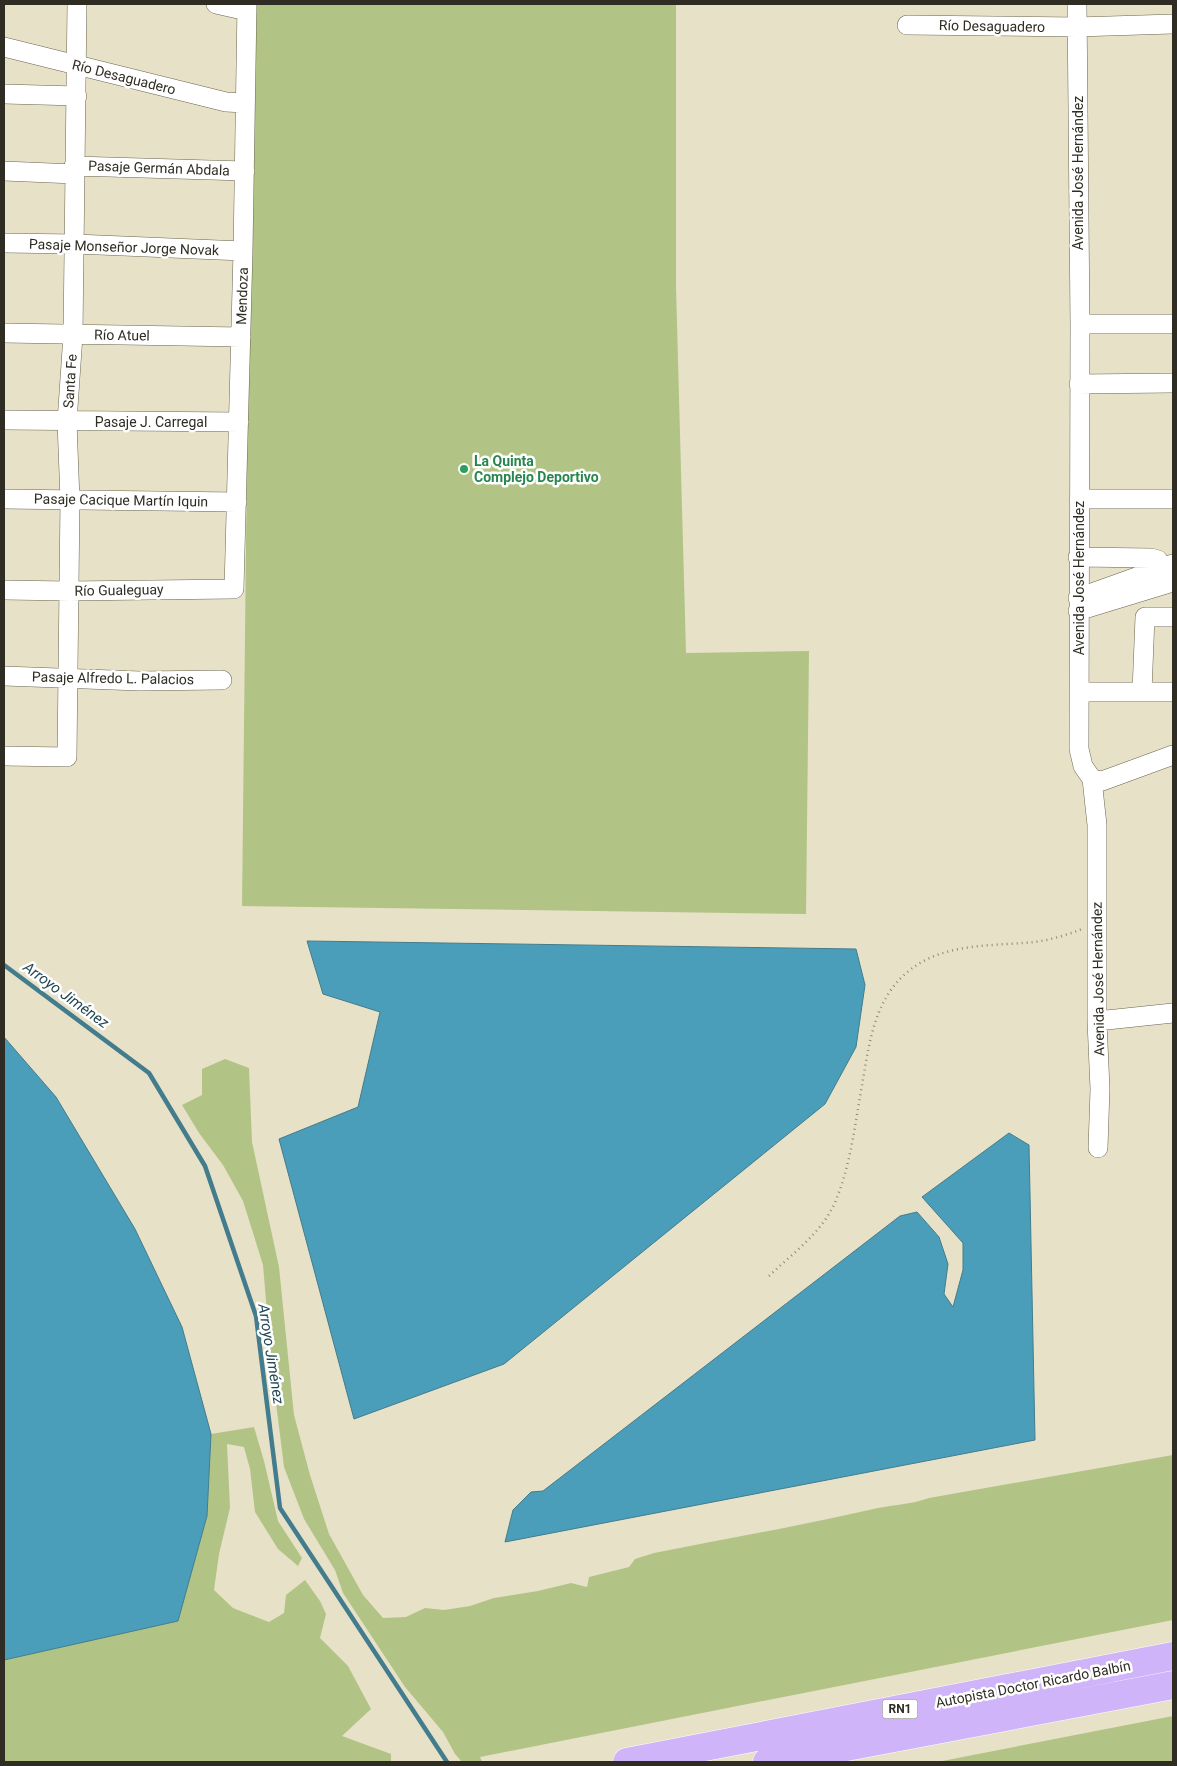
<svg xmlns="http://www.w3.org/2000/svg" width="1177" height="1766" font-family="Roboto,sans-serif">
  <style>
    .green { fill: #b2c485 }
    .water { fill: #4b9eb9; stroke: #437c8c }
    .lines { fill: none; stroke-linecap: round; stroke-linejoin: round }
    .stream { stroke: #437c8c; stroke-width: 4.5 }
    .minor-casing { stroke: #6a654f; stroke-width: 20 }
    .highway-casing { stroke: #fff; stroke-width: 29 }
    .path { stroke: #8f8b79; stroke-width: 2.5; stroke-dasharray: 1 4; stroke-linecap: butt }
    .minor { stroke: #fff; stroke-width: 19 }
    .highway { stroke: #cfb4f9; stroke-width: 28 }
    .leisure-dot { fill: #2e9e5b; stroke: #fff; stroke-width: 2 }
    .labels { text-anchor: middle; stroke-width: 5; stroke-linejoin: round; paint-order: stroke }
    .shield { fill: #fff; stroke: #6d6c65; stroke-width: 1 }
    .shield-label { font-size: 12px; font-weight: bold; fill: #2f2d23 }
    .street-label { font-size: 14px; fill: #2f2d23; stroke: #fff }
    .leisure-label { font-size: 14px; font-weight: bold; fill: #27864d; stroke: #fff; text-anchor: start }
    .water-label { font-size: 15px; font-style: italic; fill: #224854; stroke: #fff }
  </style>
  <rect width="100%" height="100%" fill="#e7e1c8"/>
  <!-- green -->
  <path class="green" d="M 252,4 L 676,4 L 676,287 L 686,653 L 809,651 L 806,914 L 242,906 Z
    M 225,1059 L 249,1068 L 252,1142 L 279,1267 L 294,1415 L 310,1475 L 329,1534 L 363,1595 L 383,1618 L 406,1617 L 425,1608 L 444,1610 L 470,1606 L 494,1598 L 538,1591 L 571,1583 L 587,1587 L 589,1577 L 629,1567 L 635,1559 L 654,1553 C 726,1539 798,1526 869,1510 C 889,1505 910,1505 929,1498 L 1173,1455 L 1173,1620 L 480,1757 L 482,1762 L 462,1762 L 455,1754 L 443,1732 L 405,1687 L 343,1593 L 335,1570 L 304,1519 L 284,1467 L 272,1371 L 263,1265 L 243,1201 L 223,1165 L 199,1133 L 182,1105 L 202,1095 L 202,1069 Z
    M 254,1427 L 264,1461 L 278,1521 L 302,1558 L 298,1566 L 278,1549 L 255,1512 L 250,1469 L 244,1447 L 227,1444 L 230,1508 L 219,1554 L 214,1590 L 233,1608 L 269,1622 L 284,1613 L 286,1595 L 305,1580 L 320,1601 L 326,1614 L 320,1638 L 348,1666 L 371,1709 L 342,1736 L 391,1754 L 391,1762 L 4,1762 L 4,1660 L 178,1621 L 207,1516 L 211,1434 Z
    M 1173,1716 L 1173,1762 L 937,1762 Z"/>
  <!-- water -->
  <path class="water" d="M 307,941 L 856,949 L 865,985 L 856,1047 L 825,1104 L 504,1364 L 354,1419 L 279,1139 L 358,1107 L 380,1012 L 323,994 Z
    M 4,1037 L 56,1097 L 135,1229 L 182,1327 L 211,1434 L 207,1516 L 178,1621 L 4,1660 Z
    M 1009,1133 L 1029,1145 L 1035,1440 L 505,1542 L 513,1510 L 531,1492 L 543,1491 L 900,1216 L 917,1212 L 939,1237 L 948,1264 L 944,1294 L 953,1307 L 963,1270 L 963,1243 L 922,1197 Z"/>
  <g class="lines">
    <!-- stream -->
    <path class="stream" d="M 4,965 L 149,1073 L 205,1166 L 256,1316 L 280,1508 L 447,1762"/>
    <defs>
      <path id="minor" d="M 216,4 L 247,11
        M 1077,4 L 1080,324 L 1079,749 L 1083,766 L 1092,779 L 1097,825 L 1097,1021 L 1100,1089 L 1098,1148
        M 907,25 L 1077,27 L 1173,24
        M 4,47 L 226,102 L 245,103
        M 4,94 L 77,96
        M 74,166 L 245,171
        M 4,171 L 75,174
        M 4,243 L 75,244 L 243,251
        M 1080,324 L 1173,324
        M 4,333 L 241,337
        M 1079,384 L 1173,383
        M 4,420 L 239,422
        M 4,499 L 237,502
        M 1079,499 L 1173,499
        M 1078,557 L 1151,558 L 1158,560 L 1163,567
        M 4,590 L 69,591 L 234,589 L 243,251 L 247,4
        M 1078,598 L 1173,564
        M 1078,611 L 1173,582
        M 4,676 L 140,681 L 222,680
        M 1079,692 L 1173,692
        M 1142,692 L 1145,617 L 1173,617
        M 4,756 L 67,757 L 70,500 L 67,422 L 73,335 L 77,4
        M 1092,779 L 1102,781 L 1173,755
        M 1097,1021 L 1173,1013"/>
      <path id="highway" d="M 627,1762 L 1173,1656
        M 767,1762 L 1173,1685"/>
    </defs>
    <!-- minor casing -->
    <use href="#minor" class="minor-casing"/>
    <!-- highway casing -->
    <use href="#highway" class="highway-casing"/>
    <!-- path -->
    <path class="path" d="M 769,1276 C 793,1253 823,1232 836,1200 C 851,1163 855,1124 862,1085 C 870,1039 875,990 920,963 C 954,943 996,946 1034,942 C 1050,940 1067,935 1082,929"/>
    <!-- minor -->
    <use href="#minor" class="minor"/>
    <!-- highway -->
    <use href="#highway" class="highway"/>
  </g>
  <!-- markers -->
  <circle class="leisure-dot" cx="464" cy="469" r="5"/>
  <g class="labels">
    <!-- shield labels -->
    <rect class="shield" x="882.5" y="1699.5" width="35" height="19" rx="4"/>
    <g class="shield-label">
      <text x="900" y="1713">RN1</text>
    </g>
    <!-- street labels -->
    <g class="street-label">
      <text transform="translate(992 26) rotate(1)" y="5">Río Desaguadero</text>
      <text transform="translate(124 77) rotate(14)" y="5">Río Desaguadero</text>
      <text transform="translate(159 168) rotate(2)" y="5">Pasaje Germán Abdala</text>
      <text transform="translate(1078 173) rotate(-90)" y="5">Avenida José Hernández</text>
      <text transform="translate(124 247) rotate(2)" y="5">Pasaje Monseñor Jorge Novak</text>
      <text transform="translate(242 296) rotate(-88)" y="5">Mendoza</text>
      <text transform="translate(122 335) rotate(1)" y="5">Río Atuel</text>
      <text transform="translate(70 381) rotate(-86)" y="5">Santa Fe</text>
      <text x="151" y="427">Pasaje J. Carregal</text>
      <text transform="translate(121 500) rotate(1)" y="5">Pasaje Cacique Martín Iquin</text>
      <text transform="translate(1079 578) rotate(-90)" y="5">Avenida José Hernández</text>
      <text transform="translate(119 590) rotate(-1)" y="5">Río Gualeguay</text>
      <text transform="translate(113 678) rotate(1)" y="5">Pasaje Alfredo L. Palacios</text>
      <text transform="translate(1098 979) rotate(-91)" y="5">Avenida José Hernández</text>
      <text transform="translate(1033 1684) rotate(-11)" y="5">Autopista Doctor Ricardo Balbín</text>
    </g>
    <!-- leisure labels -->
    <g class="leisure-label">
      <text x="474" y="466">La Quinta<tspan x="474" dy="16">Complejo Deportivo</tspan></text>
    </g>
    <!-- water labels -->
    <g class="water-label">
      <text transform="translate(66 995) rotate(36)" y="5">Arroyo Jiménez</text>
      <text transform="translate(271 1354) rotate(81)" y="5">Arroyo Jiménez</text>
    </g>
  </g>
  <!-- border -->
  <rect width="1177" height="1766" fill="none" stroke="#2f2d23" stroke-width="10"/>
</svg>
